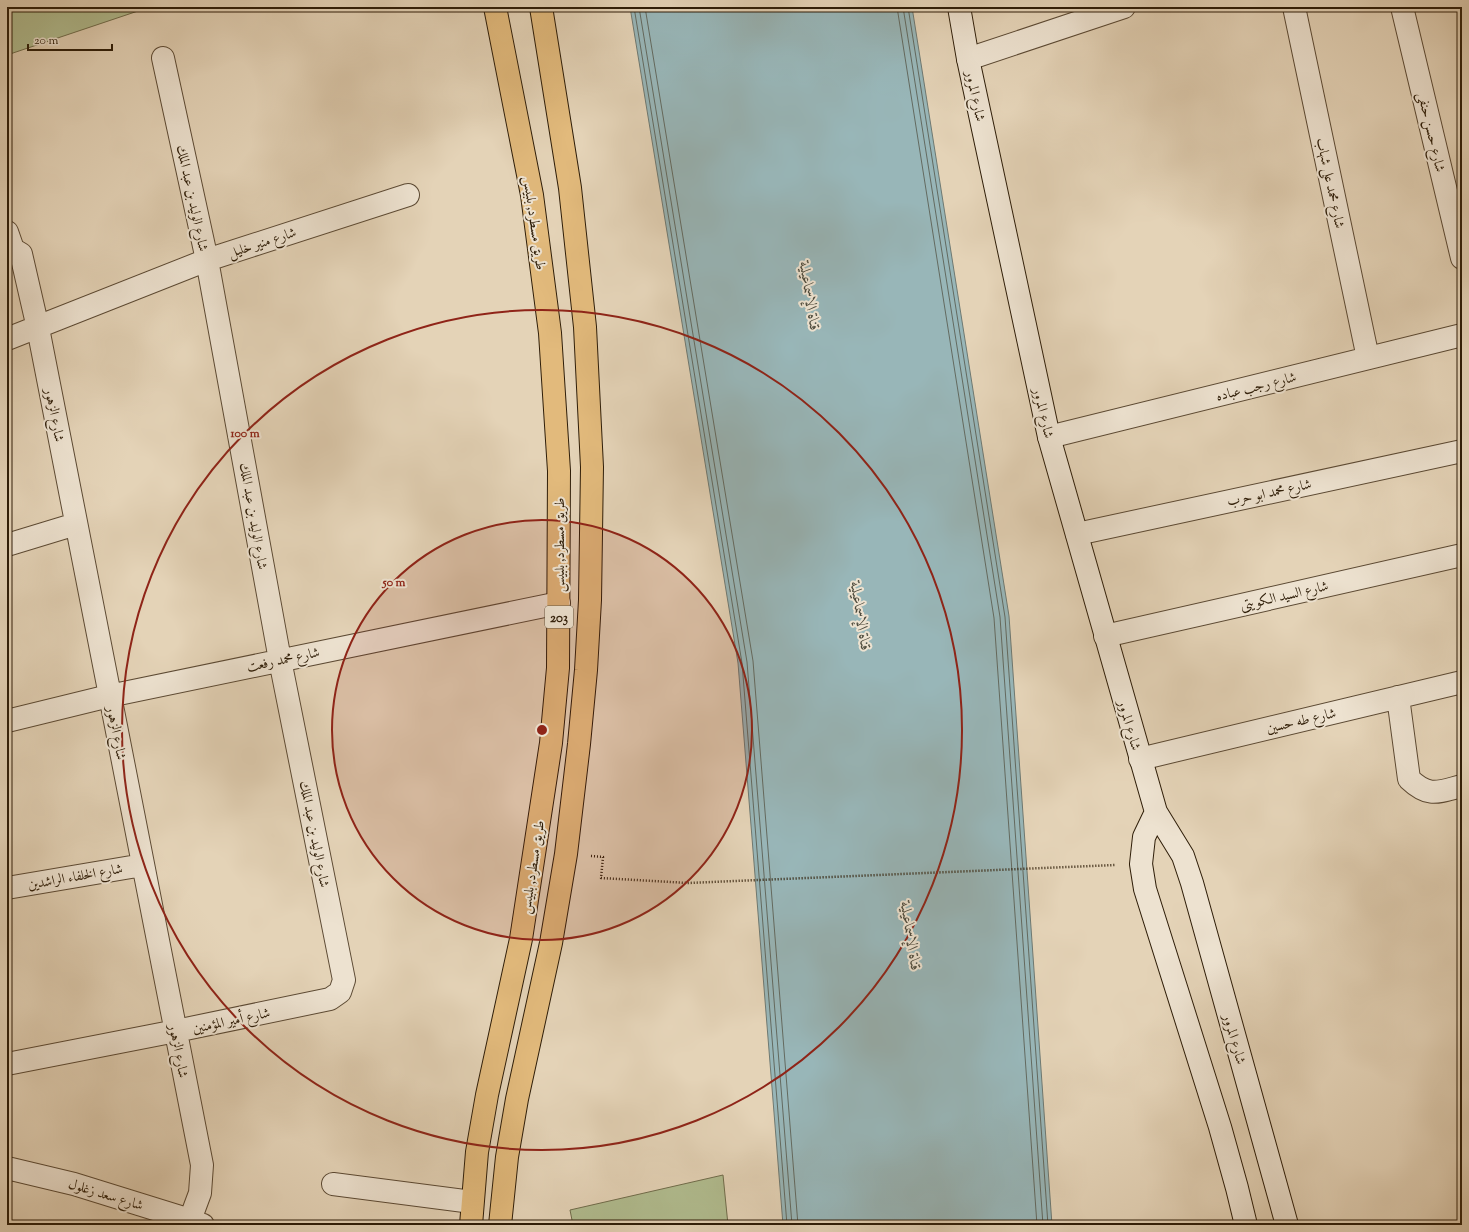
<svg xmlns="http://www.w3.org/2000/svg" width="1469" height="1232" font-family="'Sorts Mill Goudy',Amiri,serif">
  <style>
    .green { fill: #b1bd90; stroke: #706d4c }
    .water { fill: #98b6b8; stroke: #6e7972 }
    .lines { fill: none; stroke-linecap: round; stroke-linejoin: round }
    .shore { stroke: #636a60; stroke-width: 1 }
    .minor-casing { stroke: #5c4a34; stroke-width: 24 }
    .secondary-casing { stroke: #2e1d08; stroke-width: 24 }
    .primary-casing { stroke: #2e1d08; stroke-width: 24 }
    .path { stroke: #2e1d08; stroke-width: 2.5; stroke-dasharray: 1 2; stroke-linecap: butt }
    .minor { stroke: #ede2d0; stroke-width: 22 }
    .secondary { stroke: #ede2d0; stroke-width: 22 }
    .primary { stroke: #e2ba7c; stroke-width: 22 }
    .ring { fill: none; stroke: #8f2418; stroke-width: 2 }
    .labels { text-anchor: middle; stroke-width: 4; stroke-linejoin: round; paint-order: stroke }
    .shield { fill: #ede2d0; stroke: #675844; stroke-width: 1 }
    .shield-label { font-size: 13px; font-weight: bold; fill: #2e1d08 }
    .street-label { font-size: 14px; fill: #2e1d08; stroke: #ede2d0 }
    .water-label { font-size: 15px; font-style: italic; fill: #4e4b3d; stroke: #ede2d0 }
    .centre { fill: #8f2418; stroke: #ede2d0; stroke-width: 2 }
    .ring-label { font-size: 12px; text-anchor: middle; font-weight: bold; fill: #8f2418; stroke: #ede2d0; stroke-width: 4; stroke-linejoin: round; paint-order: stroke }
  </style>
  <rect width="100%" height="100%" fill="#e4d3b7"/>
  <filter id="stains"><feTurbulence type="fractalNoise" baseFrequency=".005" numOctaves="4"/><feColorMatrix values="0 0 0 0 .2 0 0 0 0 .09 0 0 0 0 .02 0 0 0 .5 -.17"/></filter>
  <radialGradient id="worn" r=".72"><stop offset=".6" stop-color="#630" stop-opacity="0"/><stop offset="1" stop-color="#630" stop-opacity=".3"/></radialGradient>
  <!-- green -->
  <path class="green" d="M 7,7 L 155,7 L 141,10 L 7,55 Z
    M 723,1175 L 728,1225 L 573,1225 L 570,1210 Z"/>
  <!-- water -->
  <path class="water" d="M 630,7 L 912,7 L 1009,616 L 1052,1225 L 783,1225 L 738,663 Z"/>
  <g class="lines">
    <!-- shore -->
    <path class="shore" d="M 634,7 L 742,663 L 787,1225
      M 639,7 L 747,662 L 792,1225
      M 645,7 L 753,661 L 798,1225
      M 897,7 L 994,618 L 1037,1225
      M 903,7 L 1000,617 L 1043,1225
      M 908,7 L 1005,617 L 1048,1225"/>
    <defs>
      <path id="minor" d="M 1294,7 L 1368,358
        M 1402,7 L 1462,258
        M 968,59 L 1124,7
        M 7,232 L 14,252
        M 7,254 L 16,251 L 21,254 L 38,328 L 202,1165 L 200,1193 L 190,1220
        M 7,339 L 207,260 L 408,195
        M 1049,437 L 1462,335
        M 1077,534 L 1462,451
        M 7,545 L 76,524
        M 1105,636 L 1462,555
        M 1398,697 L 1409,779 C 1429,798 1438,792 1462,786
        M 7,721 L 109,696 L 559,603
        M 1140,759 L 1462,682
        M 7,888 L 143,865
        M 7,1064 L 176,1031 L 330,999 L 340,992 L 344,980 L 280,660 L 207,260 L 163,58
        M 7,1168 L 74,1184 L 190,1220 L 203,1225
        M 333,1184 L 472,1202"/>
      <path id="secondary" d="M 959,7 L 968,59 L 1049,437 L 1156,812 L 1183,856 L 1192,883 L 1287,1225
        M 1156,812 L 1144,837 L 1141,864 L 1145,889 L 1220,1127 L 1237,1188 L 1246,1225"/>
      <path id="primary" d="M 471,1225 L 477,1152 L 487,1095 L 521,939 L 551,743 L 558,668 L 559,471 L 550,333 L 532,195 L 495,7
        M 500,1225 L 507,1157 L 517,1099 L 551,943 L 566,854 L 579,744 L 586,670 L 590,600 L 592,467 L 585,327 L 570,188 L 541,7"/>
    </defs>
    <!-- minor casing -->
    <use href="#minor" class="minor-casing"/>
    <!-- secondary casing -->
    <use href="#secondary" class="secondary-casing"/>
    <!-- primary casing -->
    <use href="#primary" class="primary-casing"/>
    <!-- path -->
    <path class="path" d="M 591,856 L 603,857 L 601,878 L 688,883 L 1115,865"/>
    <!-- minor -->
    <use href="#minor" class="minor"/>
    <!-- secondary -->
    <use href="#secondary" class="secondary"/>
    <!-- primary -->
    <use href="#primary" class="primary"/>
  </g>
  <!-- distance rings -->
  <circle cx="542" cy="730" r="210" fill="#8f2418" fill-opacity=".12"/>
  <g class="ring">
    <circle cx="542" cy="730" r="210"/>
    <circle cx="542" cy="730" r="420"/>
  </g>
  <g class="labels">
    <!-- shield labels -->
    <rect class="shield" x="545" y="606" width="28" height="22" rx="3"/>
    <g class="shield-label">
      <text x="559" y="622">203</text>
    </g>
    <!-- street labels -->
    <g class="street-label">
      <text transform="translate(976 96) rotate(78)" y="5">شارع المرور</text>
      <text transform="translate(1432 132) rotate(77)" y="5">شارع حسن حنفى</text>
      <text transform="translate(1331 183) rotate(78)" y="5">شارع محمد على شهاب</text>
      <text transform="translate(193 198) rotate(78)" y="5">شارع الوليد بن عبد الملك</text>
      <text transform="translate(535 223) rotate(82)" y="5">طريق مسطرد, بلبيس</text>
      <text transform="translate(262 242) rotate(-18)" y="5">شارع منير خليل</text>
      <text transform="translate(1256 386) rotate(-14)" y="5">شارع رجب عباده</text>
      <text transform="translate(1044 413) rotate(77)" y="5">شارع المرور</text>
      <text transform="translate(55 415) rotate(79)" y="5">شارع الزهور</text>
      <text transform="translate(1269 492) rotate(-12)" y="5">شارع محمد ابو حرب</text>
      <text transform="translate(254 516) rotate(80)" y="5">شارع الوليد بن عبد الملك</text>
      <text transform="translate(559 545) rotate(-90)" y="5">طريق مسطرد, بلبيس</text>
      <text transform="translate(1284 595) rotate(-13)" y="5">شارع السيد الكويتى</text>
      <text transform="translate(283 659) rotate(-12)" y="5">شارع محمد رفعت</text>
      <text transform="translate(1301 720) rotate(-13)" y="5">شارع طه حسين</text>
      <text transform="translate(1130 725) rotate(74)" y="5">شارع المرور</text>
      <text transform="translate(117 733) rotate(79)" y="5">شارع الزهور</text>
      <text transform="translate(315 834) rotate(79)" y="5">شارع الوليد بن عبد الملك</text>
      <text transform="translate(532 867) rotate(-81)" y="5">طريق مسطرد, بلبيس</text>
      <text transform="translate(75 876) rotate(-10)" y="5">شارع الخلفاء الراشدين</text>
      <text transform="translate(231 1020) rotate(-12)" y="5">شارع أمير المؤمنين</text>
      <text transform="translate(1235 1039) rotate(74)" y="5">شارع المرور</text>
      <text transform="translate(179 1051) rotate(79)" y="5">شارع الزهور</text>
      <text transform="translate(106 1194) rotate(17)" y="5">شارع سعد زغلول</text>
    </g>
    <!-- water labels -->
    <g class="water-label">
      <text transform="translate(810 296) rotate(81)" y="5">قناة الإسماعيلية</text>
      <text transform="translate(861 616) rotate(81)" y="5">قناة الإسماعيلية</text>
      <text transform="translate(911 936) rotate(81)" y="5">قناة الإسماعيلية</text>
    </g>
  </g>
  <circle cx="542" cy="730" r="6" class="centre"/>
  <g class="ring-label">
    <text x="245" y="437">100 m</text>
    <text x="394" y="586">50 m</text>
  </g>
  <!-- margin -->
  <rect width="1469" height="1232" fill="none" stroke="#e4d3b7" stroke-width="24"/>
  <rect x="8" y="8" width="1453" height="1216" fill="none" stroke="#2e1d08" stroke-width="2"/>
  <rect x="12" y="12" width="1445" height="1208" fill="none" stroke="#2e1d08"/>
  <!-- scale -->
  <path d="M28 44v6h84v-6" fill="none" stroke="#2e1d08" stroke-width="2"/>
  <text x="34" y="44" font-size="12" fill="#2e1d08" stroke="#ede2d0" stroke-width="3" paint-order="stroke">20 m</text>
  <rect width="100%" height="100%" filter="url(#stains)"/>
  <rect width="100%" height="100%" fill="url(#worn)"/>
</svg>
